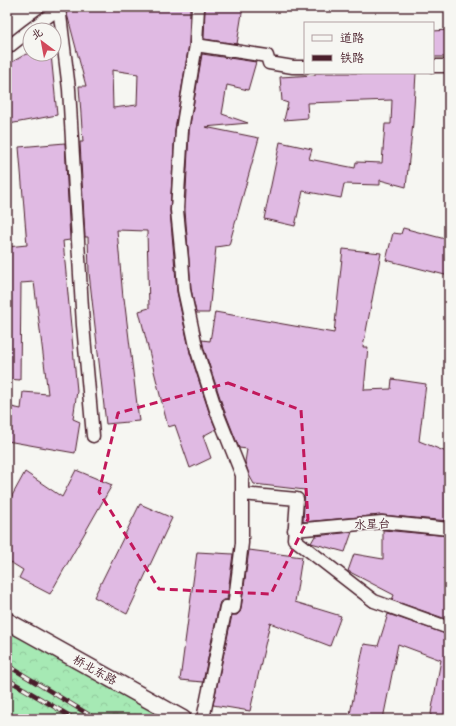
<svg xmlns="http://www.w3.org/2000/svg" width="456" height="726" font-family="'Comic Neue','LXGW WenKai TC',sans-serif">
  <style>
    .forest { fill: url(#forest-crowns); stroke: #788470 }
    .building { fill: #e0bae3; stroke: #4a1f2b; fill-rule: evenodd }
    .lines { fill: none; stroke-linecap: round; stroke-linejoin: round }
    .minor-casing { stroke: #4a1f2b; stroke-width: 15 }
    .tertiary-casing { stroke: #4a1f2b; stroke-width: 19 }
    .minor { stroke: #f6f6f2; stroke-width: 12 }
    .tertiary { stroke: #f6f6f2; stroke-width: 16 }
    .rail-casing { stroke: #4a1f2b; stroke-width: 4.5 }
    .rail { stroke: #f6f6f2; stroke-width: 3; stroke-dasharray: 9; stroke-linecap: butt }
    .marked { fill: none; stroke: #c2185b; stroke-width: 3; stroke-dasharray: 8 5; stroke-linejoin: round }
    .labels { text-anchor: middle; stroke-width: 3; stroke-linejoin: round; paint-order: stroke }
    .street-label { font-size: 12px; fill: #4a1f2b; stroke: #f6f6f2 }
  </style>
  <defs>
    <pattern id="forest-crowns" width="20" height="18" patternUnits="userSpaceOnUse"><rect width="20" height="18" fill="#a6e9b4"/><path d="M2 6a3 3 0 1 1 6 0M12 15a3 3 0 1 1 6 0" fill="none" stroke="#90c79b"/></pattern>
  </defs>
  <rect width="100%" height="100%" fill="#f6f6f2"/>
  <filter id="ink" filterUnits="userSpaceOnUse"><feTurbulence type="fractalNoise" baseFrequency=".025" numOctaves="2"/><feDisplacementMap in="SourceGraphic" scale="8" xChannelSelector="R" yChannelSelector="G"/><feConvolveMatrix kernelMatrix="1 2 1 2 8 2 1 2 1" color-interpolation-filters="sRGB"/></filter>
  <g filter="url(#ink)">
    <!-- forest -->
    <path class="forest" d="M 7,621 L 183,719 L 7,719 Z"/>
    <!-- building -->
    <path class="building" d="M 67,7 L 190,7 L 189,44 L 175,130 L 170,211 L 177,292 L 190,353 L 209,412 L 216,429 L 203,436 L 211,458 L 190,468 L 175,425 L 168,427 L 139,311 L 149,308 L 147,231 L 117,230 L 123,298 L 124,298 L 139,421 L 106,424 L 89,273 L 88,237 L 85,237 L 80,142 L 83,142 L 79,86 L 86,86 L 67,14 ZM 112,70 L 138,74 L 137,105 L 113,108 Z
      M 205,7 L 243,7 L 237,44 L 204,39 Z
      M 449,30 L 449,57 L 433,57 L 433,31 Z
      M 26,54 L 51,54 L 57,115 L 9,124 L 7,116 L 7,65 Z
      M 202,54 L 256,62 L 248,90 L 227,85 L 222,114 L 248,123 L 205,127 L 259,138 L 229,245 L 216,247 L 209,313 L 196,313 L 191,289 L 185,210 L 189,131 Z
      M 315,73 L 416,73 L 413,123 L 406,187 L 380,180 L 380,185 L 344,184 L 341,198 L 303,191 L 295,226 L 264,219 L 280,142 L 312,149 L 309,159 L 355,168 L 356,162 L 382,163 L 385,124 L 391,124 L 392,100 L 307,103 L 308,118 L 284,120 L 288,103 L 282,101 L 280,77 L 315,75 Z
      M 65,143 L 70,240 L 63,241 L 77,391 L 73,419 L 80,422 L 75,453 L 7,441 L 7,406 L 21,409 L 23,392 L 48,394 L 34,282 L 21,283 L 20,380 L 7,379 L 7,247 L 27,245 L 19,147 Z
      M 403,228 L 449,240 L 449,276 L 386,260 L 393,233 L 401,234 Z
      M 343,249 L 381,253 L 363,347 L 368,347 L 364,390 L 391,389 L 392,379 L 426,384 L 419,441 L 449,453 L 449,521 L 381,515 L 303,522 L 305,490 L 254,484 L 249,475 L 245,462 L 247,449 L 239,448 L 223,407 L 204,349 L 202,340 L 210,341 L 215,312 L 334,333 Z
      M 76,470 L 112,485 L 50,594 L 19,578 L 23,570 L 7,560 L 7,505 L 25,472 L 62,497 Z
      M 140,504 L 172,518 L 127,614 L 94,597 Z
      M 383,530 L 449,536 L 449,620 L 392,600 L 394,595 L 348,571 L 354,554 L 383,559 Z
      M 352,532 L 345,552 L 311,543 L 315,536 Z
      M 249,550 L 302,557 L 295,602 L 341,616 L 330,646 L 270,623 L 250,711 L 213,705 L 232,615 L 237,615 L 240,612 L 241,609 Z
      M 197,552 L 233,554 L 227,600 L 223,600 L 220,602 L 219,605 L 203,682 L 180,680 Z
      M 388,614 L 449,635 L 449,719 L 430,719 L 441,660 L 398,644 L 383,719 L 349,719 L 364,644 L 378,646 Z"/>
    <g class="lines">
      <defs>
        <path id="minor" d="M 59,7 L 69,89 L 83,325 L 93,436
          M 198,7 L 196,45 L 182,130 L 177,210 L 182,259 L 184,290 L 197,351 L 216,410 L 242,475 L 242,543 L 234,608 L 226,607 L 203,719
          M 30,30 L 50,15 L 56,7
          M 196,45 L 267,56 L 269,63 L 293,67 L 305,67
          M 7,48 L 30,30
          M 433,66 L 449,66
          M 242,494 L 297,499 L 294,539 L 374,601 L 449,628
          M 294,530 L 382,522 L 449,529"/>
        <path id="tertiary" d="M 7,621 L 183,719"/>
      </defs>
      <!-- minor casing -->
      <use href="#minor" class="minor-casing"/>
      <!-- tertiary casing -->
      <use href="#tertiary" class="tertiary-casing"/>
      <!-- minor -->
      <use href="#minor" class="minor"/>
      <!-- tertiary -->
      <use href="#tertiary" class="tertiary"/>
      <defs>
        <path id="rail" d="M 7,665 L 96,719
          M 7,679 L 75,719"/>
      </defs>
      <!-- rail casing -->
      <use href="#rail" class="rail-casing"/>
      <!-- rail -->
      <use href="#rail" class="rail"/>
    </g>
  </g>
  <!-- marked area -->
  <path class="marked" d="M 228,383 L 301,410 L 308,519 L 271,594 L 159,589 L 99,492 L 118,413 Z"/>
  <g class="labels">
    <!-- street labels -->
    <g class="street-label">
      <text transform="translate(372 524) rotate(-2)" y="4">水星台</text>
      <text transform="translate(95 670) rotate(29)" y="4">桥北东路</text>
    </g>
  </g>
  <!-- margin -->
  <rect width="456" height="726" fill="none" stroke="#f6f6f2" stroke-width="24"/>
  <rect x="12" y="12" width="432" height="702" fill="none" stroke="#4a1f2b" stroke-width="1.5" filter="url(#ink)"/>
  <!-- legend -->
  <rect x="304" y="22" width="130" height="52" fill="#f6f6f2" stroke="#b1a0a2"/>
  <rect x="312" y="35" width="20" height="6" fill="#f6f6f2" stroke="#b1a0a2"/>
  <text x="340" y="42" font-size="12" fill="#4a1f2b">道路</text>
  <rect x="312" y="55" width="20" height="6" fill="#4a1f2b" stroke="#b1a0a2"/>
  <text x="340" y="62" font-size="12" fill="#4a1f2b">铁路</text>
  <!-- north arrow -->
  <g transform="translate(42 42) rotate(328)"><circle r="19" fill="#f6f6f2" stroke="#b1a0a2"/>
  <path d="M0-3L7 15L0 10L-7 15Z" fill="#d1495b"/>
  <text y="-6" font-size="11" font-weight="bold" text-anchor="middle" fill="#4a1f2b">北</text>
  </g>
</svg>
